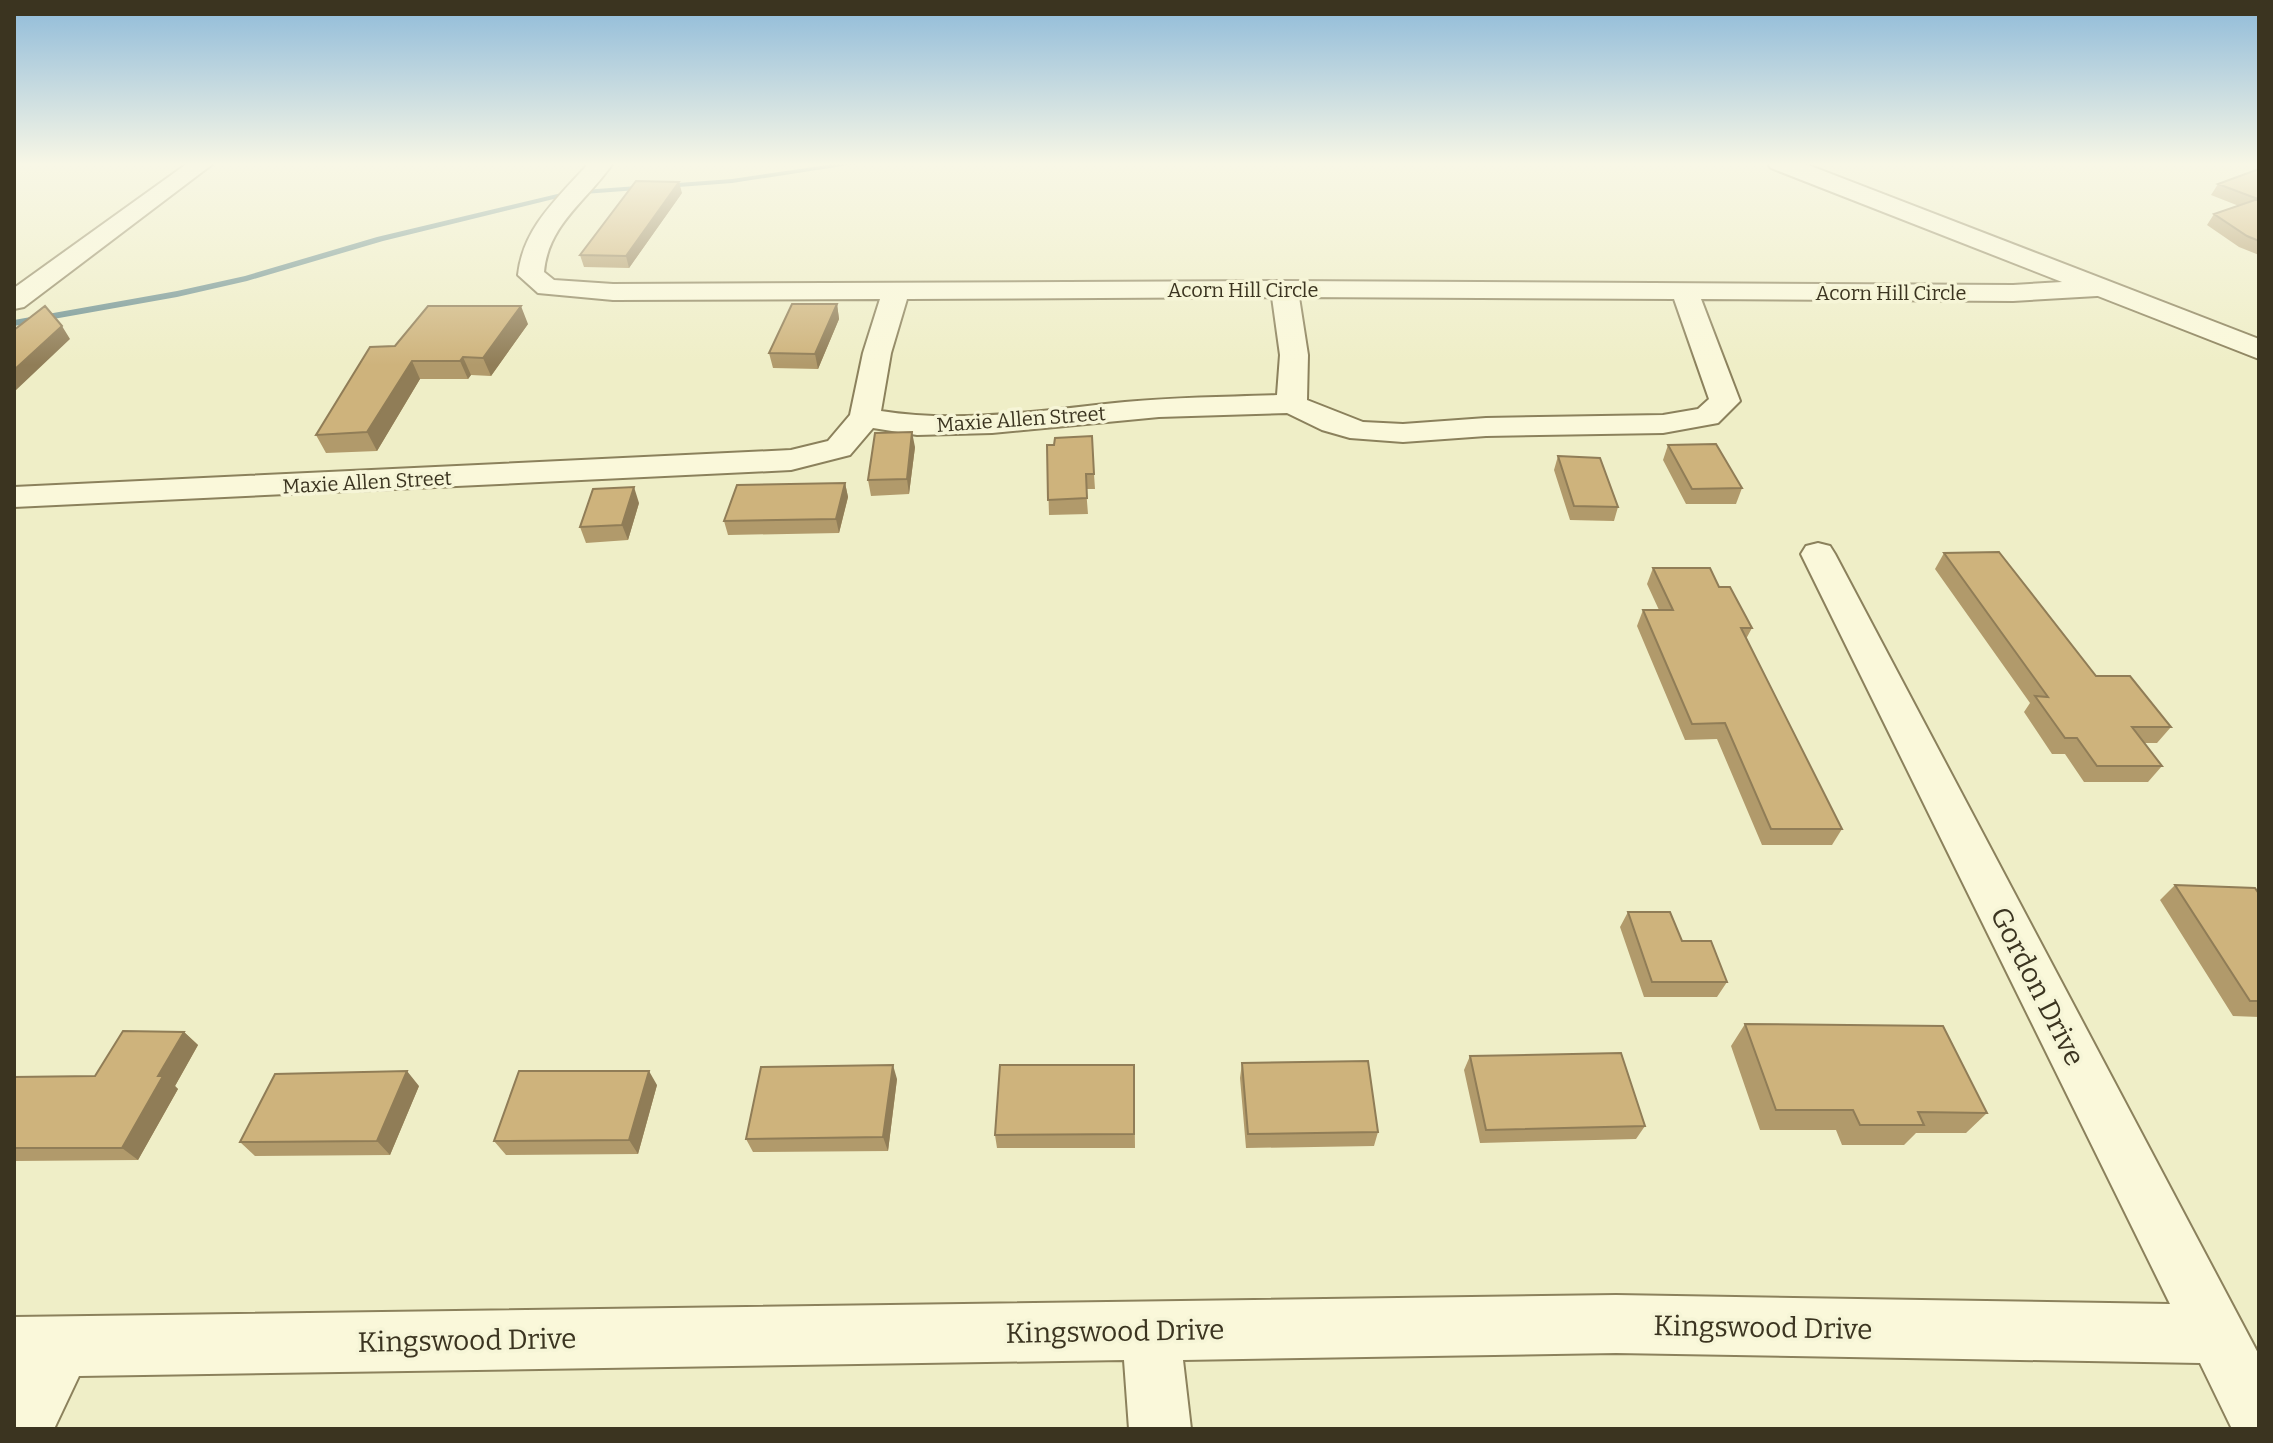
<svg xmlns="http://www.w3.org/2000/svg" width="2273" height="1443" font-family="Bitter,serif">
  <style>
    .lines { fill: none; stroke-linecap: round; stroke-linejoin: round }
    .stream { fill: #6e9192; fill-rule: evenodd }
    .minor-casing { stroke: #8b815c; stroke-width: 4 }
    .tertiary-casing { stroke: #8b815c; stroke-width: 4 }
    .minor { fill: #faf8da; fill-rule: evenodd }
    .tertiary { fill: #faf8da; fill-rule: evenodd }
    .wall { fill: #b19a6b }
    .shaded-wall { fill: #907d57 }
    .building { fill: #ceb37c; stroke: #907d57; stroke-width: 2 }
    .labels { text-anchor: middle; stroke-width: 7; stroke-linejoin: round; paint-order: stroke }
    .far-street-label { font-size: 20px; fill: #3b3420; stroke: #f6f5d7 }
    .near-street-label { font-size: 28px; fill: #3b3420; stroke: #f6f5d7 }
  </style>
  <rect width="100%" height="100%" fill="#efeec7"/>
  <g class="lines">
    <!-- stream -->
    <path class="stream" d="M 841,163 L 862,163 L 732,183 L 570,195 L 383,241 L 247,281 L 177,297 L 14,326 L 14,320 L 177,291 L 245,276 L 377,237 L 570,191 L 732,179 Z"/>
    <defs>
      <path id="minor" d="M 188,163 L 214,163 L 24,307 L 14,309 L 14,288 Z
        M 589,163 L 613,163 C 588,200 548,224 544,272 L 554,280 L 613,284 L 1284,281 L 2013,285 L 2097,280 L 2106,282 L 2110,288 L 2106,294 L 2097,296 L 2013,301 L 1701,299 L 1740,401 L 1718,423 L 1663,433 L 1486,436 L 1403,442 L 1350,438 L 1322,430 L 1287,413 L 1159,417 L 992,433 L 917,435 L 873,428 L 850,455 L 791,470 L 14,507 L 14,487 L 791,450 L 828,441 L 850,415 L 863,353 L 880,299 L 613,300 L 538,293 L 518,275 C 523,227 559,197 589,163 ZM 1272,297 L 1280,355 L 1277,395 C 1226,397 1175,397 1125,402 C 1045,410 961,424 881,411 L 891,353 L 907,299 ZM 1299,297 L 1674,299 L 1709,399 L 1698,409 L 1663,415 L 1486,418 L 1403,424 L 1363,422 L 1307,400 L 1308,355 Z
        M 1818,543 L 1830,546 L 1835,554 L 2259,1355 L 2259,1429 L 2232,1429 L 2200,1363 L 1616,1353 L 1183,1360 L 1191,1429 L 1129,1429 L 1124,1360 L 79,1376 L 54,1429 L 14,1429 L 14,1317 L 1616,1295 L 2170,1304 L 1801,554 L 1806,546 Z"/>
      <path id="tertiary" d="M 1767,163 L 1803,163 L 2259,339 L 2259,359 L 1771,168 Z"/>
    </defs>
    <!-- minor casing -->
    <use href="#minor" class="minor-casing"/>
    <!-- tertiary casing -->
    <use href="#tertiary" class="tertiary-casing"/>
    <!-- minor -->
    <use href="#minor" class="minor"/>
    <!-- tertiary -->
    <use href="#tertiary" class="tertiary"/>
  </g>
  <!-- wall -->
  <path class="wall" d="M 2259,169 L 2259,255 L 2239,247 L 2207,225 L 2214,214 L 2239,206 L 2211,195 L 2218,184 Z
    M 682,193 L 629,268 L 584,267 L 580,255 Z
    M 837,304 L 839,319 L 818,369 L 773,368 L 769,353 Z
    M 528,324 L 491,376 L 471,375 L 468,379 L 420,379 L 377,451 L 326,453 L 316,435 L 395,346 Z
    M 1047,445 L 1094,474 L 1095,489 L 1086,489 L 1088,514 L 1049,515 Z
    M 1668,445 L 1742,488 L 1736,504 L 1686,504 L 1663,460 Z
    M 915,447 L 909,494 L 871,496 L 868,480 Z
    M 1558,456 L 1618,507 L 1614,521 L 1570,520 L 1554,470 Z
    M 845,483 L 848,497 L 839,533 L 728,535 L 724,521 Z
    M 639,503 L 628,540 L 586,543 L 580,527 Z
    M 1944,553 L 2096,676 L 2171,727 L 2157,743 L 2144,743 L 2162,766 L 2148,782 L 2084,782 L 2065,754 L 2052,754 L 2024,712 L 2030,703 L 1935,569 Z
    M 1653,568 L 1719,587 L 1752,628 L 1746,639 L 1842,829 L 1832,845 L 1762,845 L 1717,739 L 1685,740 L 1637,626 L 1643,610 L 1659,610 L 1647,584 Z
    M 2175,885 L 2259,894 L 2259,1017 L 2233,1016 L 2160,900 Z
    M 1628,912 L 1727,982 L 1717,997 L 1644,997 L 1620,927 Z
    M 1745,1024 L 1987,1113 L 1966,1133 L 1916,1133 L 1904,1145 L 1842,1145 L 1836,1130 L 1760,1130 L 1731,1046 Z
    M 184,1032 L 198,1045 L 175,1086 L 178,1089 L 138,1160 L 14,1161 L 14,1077 L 95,1076 Z
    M 1470,1056 L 1645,1126 L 1636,1139 L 1480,1143 L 1464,1070 Z
    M 1242,1063 L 1378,1132 L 1374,1146 L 1246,1148 L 1240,1078 Z
    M 1134,1065 L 1135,1148 L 997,1148 L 995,1135 Z
    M 897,1079 L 888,1151 L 753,1152 L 746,1139 Z
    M 657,1085 L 638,1154 L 506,1155 L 494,1141 Z
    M 419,1086 L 390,1155 L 255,1156 L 240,1142 Z"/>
  <!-- shaded-wall -->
  <path class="shaded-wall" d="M 679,182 L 682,193 L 629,268 L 626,256 Z
    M 837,304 L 839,319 L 818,369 L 815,354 Z
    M 521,306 L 528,324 L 491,376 L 483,358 Z
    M 62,326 L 70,339 L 14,392 L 14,370 Z
    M 463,357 L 471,375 L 468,379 L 460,361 Z
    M 412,361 L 420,379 L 377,451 L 367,432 Z
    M 912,432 L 915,447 L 909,494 L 907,479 Z
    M 845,483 L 848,497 L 839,533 L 836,519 Z
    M 634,487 L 639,503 L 628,540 L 622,525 Z
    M 184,1032 L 198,1045 L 175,1086 L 178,1089 L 138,1160 L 122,1148 L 158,1076 Z
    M 893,1065 L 897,1079 L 888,1151 L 883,1137 Z
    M 407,1071 L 419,1086 L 390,1155 L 377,1141 Z
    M 649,1071 L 657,1085 L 638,1154 L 629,1140 Z"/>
  <!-- building -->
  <path class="building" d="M 2259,169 L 2259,241 L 2247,236 L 2214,214 L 2258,199 L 2218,184 Z
    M 636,181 L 679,182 L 626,256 L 580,255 Z
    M 792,304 L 837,304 L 815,354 L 769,353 Z
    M 45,306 L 62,326 L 14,370 L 14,330 Z
    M 428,306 L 521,306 L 483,358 L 463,357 L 460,361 L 412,361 L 367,432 L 316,435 L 370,347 L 395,346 Z
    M 912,432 L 907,479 L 868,480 L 875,433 Z
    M 1092,436 L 1094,474 L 1086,474 L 1087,498 L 1048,500 L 1047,445 L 1054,445 L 1055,438 Z
    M 1716,444 L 1742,488 L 1692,489 L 1668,445 Z
    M 1558,456 L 1600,458 L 1618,507 L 1574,506 Z
    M 845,483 L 836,519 L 724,521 L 737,485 Z
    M 634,487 L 622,525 L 580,527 L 593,489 Z
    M 1999,552 L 2096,676 L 2130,676 L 2171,727 L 2132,727 L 2162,766 L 2097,766 L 2077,738 L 2065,738 L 2035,696 L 2048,697 L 1944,553 Z
    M 1653,568 L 1710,568 L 1719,587 L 1730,587 L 1752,628 L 1741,628 L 1842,829 L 1771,829 L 1725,723 L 1692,724 L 1643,610 L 1673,610 Z
    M 2175,885 L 2255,888 L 2259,894 L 2259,1001 L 2250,1001 Z
    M 1628,912 L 1670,912 L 1682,941 L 1711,941 L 1727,982 L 1652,982 Z
    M 1745,1024 L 1943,1026 L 1987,1113 L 1918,1112 L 1924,1125 L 1860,1125 L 1853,1110 L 1776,1110 Z
    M 123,1031 L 184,1032 L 158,1076 L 163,1076 L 122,1148 L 14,1148 L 14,1077 L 95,1076 Z
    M 1621,1053 L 1645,1126 L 1486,1130 L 1470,1056 Z
    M 1368,1061 L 1378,1132 L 1248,1134 L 1242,1063 Z
    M 893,1065 L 883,1137 L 746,1139 L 761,1067 Z
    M 1000,1065 L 1134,1065 L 1134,1134 L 995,1135 Z
    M 407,1071 L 377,1141 L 240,1142 L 275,1074 Z
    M 519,1071 L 649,1071 L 629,1140 L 494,1141 Z"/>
  <!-- sky -->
  <linearGradient id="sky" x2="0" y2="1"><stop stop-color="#8ebad9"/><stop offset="0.45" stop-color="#f8f7e6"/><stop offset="1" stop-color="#f8f7e6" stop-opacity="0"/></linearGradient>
  <rect width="2273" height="365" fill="url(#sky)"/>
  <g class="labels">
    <!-- far-street labels -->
    <g class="far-street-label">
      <text x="1243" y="297">Acorn Hill Circle</text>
      <text x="1891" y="300">Acorn Hill Circle</text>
      <text transform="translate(1021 419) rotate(-4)" y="7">Maxie Allen Street</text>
      <text transform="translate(367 482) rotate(-3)" y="7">Maxie Allen Street</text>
    </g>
    <!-- near-street labels -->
    <g class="near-street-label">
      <text transform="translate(2038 986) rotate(63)" y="10">Gordon Drive</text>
      <text transform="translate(1763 1327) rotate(1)" y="10">Kingswood Drive</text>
      <text transform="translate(1115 1331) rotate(-1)" y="10">Kingswood Drive</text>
      <text transform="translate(467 1340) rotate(-1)" y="10">Kingswood Drive</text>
    </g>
  </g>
  <!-- border -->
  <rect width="2273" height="1443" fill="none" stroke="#3b3420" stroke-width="32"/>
</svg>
